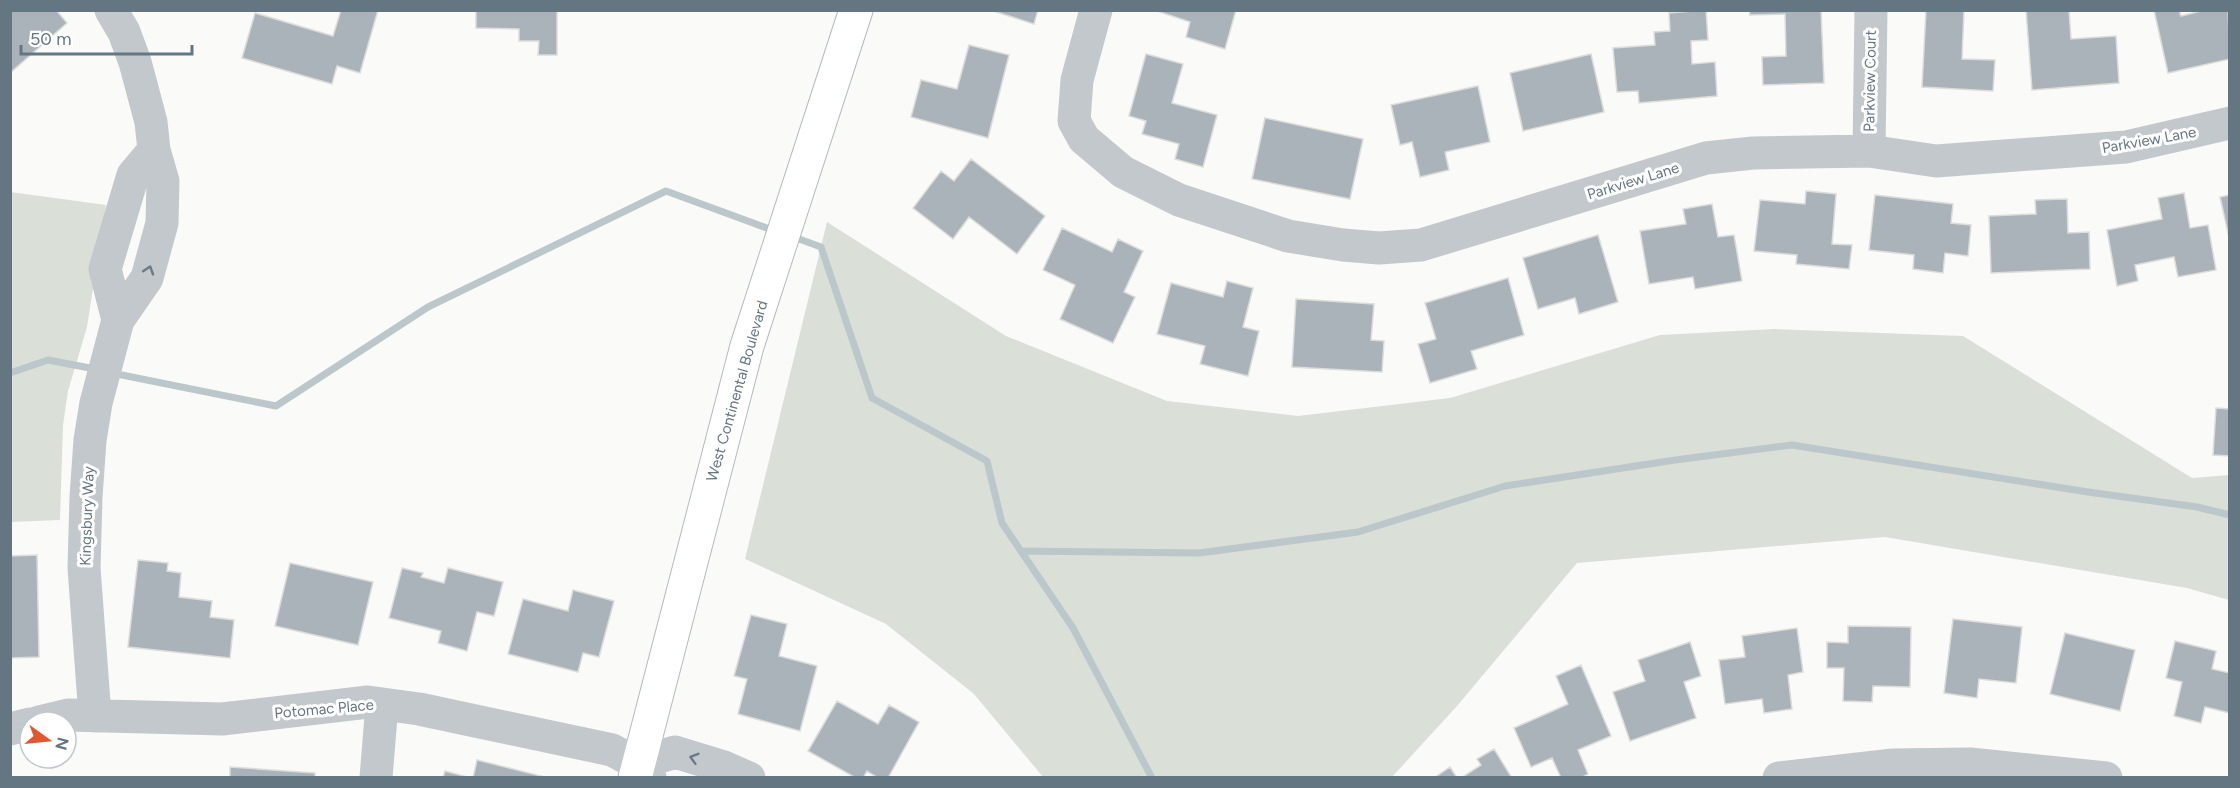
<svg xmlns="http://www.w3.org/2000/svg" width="2240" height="788" font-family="Figtree,sans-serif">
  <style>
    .green { fill: #dadfd7 }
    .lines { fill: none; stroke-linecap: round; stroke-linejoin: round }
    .stream { stroke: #bbc7cb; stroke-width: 7 }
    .building { fill: #aab3b9; stroke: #dcdcda; stroke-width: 1.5 }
    .major-casing { stroke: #b5babe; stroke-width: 35 }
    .minor { stroke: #c3c8cc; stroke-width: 33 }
    .major { stroke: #fff; stroke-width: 33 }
    .oneway { stroke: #6a7a87 }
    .labels { text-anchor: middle; stroke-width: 6; stroke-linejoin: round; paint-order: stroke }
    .street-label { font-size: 15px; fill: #657683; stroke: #fff }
  </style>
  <rect width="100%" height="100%" fill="#fafaf8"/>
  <!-- green -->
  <path class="green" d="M 10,192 L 106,205 L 87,327 L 68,391 L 63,425 L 60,520 L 11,522 Z
    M 827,222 L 1006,336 L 1167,401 L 1298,416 L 1450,398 L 1660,335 L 1774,329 L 1963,336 L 2192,478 L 2229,475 L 2229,600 L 2187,588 L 1885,537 L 1577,563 L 1457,706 L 1392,777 L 1043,777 L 974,694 L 886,624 L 745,559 Z"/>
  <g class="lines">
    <!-- stream -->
    <path class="stream" d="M 791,236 L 821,247 L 872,398 L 987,461 L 1002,523 L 1073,628 L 1152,778
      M 10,373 L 48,360 L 95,369
      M 112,373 L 276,406 L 428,307 L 666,191 L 775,231
      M 1021,551 L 1199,553 L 1358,532 L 1505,486 L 1675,460 L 1792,445 L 2088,492 L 2197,507 L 2230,515"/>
  </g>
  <!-- building -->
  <path class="building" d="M 10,10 L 56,10 L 67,23 L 10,73 Z
    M 341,10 L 378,10 L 360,73 L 337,66 L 332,84 L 242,58 L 255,13 L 333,36 Z
    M 476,10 L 557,10 L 557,55 L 538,55 L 539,41 L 519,41 L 519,29 L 476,28 Z
    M 990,10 L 1038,10 L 1034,24 Z
    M 1154,10 L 1236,10 L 1225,49 L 1186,37 L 1190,22 Z
    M 1706,10 L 1708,40 L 1691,41 L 1692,64 L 1715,62 L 1717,96 L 1639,103 L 1638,91 L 1617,92 L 1613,48 L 1655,45 L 1654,32 L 1670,31 L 1669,13 Z
    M 1749,10 L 1821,10 L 1824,83 L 1763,85 L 1762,57 L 1786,56 L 1785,14 L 1750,15 Z
    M 1926,10 L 1964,10 L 1962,59 L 1995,60 L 1993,91 L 1922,87 Z
    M 2026,10 L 2069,10 L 2071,39 L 2116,36 L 2119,83 L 2032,90 Z
    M 2154,10 L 2179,10 L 2181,16 L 2205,10 L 2228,10 L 2230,59 L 2168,73 Z
    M 969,45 L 1009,55 L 988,138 L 911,117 L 921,80 L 957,89 Z
    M 1146,54 L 1183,64 L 1172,103 L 1217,115 L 1203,167 L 1175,159 L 1179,144 L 1142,134 L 1146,121 L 1129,116 Z
    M 1591,54 L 1604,112 L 1523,131 L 1510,73 Z
    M 1478,86 L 1490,142 L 1445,152 L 1449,170 L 1420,177 L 1412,142 L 1400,145 L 1391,105 Z
    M 1265,118 L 1363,139 L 1350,199 L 1252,179 Z
    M 971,159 L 1045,216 L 1017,254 L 969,217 L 953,239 L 913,208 L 941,171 L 954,181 Z
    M 1806,191 L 1836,194 L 1832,244 L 1852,245 L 1849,269 L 1796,264 L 1797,255 L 1754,251 L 1760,200 L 1805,204 Z
    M 2184,193 L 2190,228 L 2208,225 L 2216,270 L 2178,277 L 2174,257 L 2135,265 L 2138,281 L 2117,286 L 2107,230 L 2162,219 L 2158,198 Z
    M 1875,195 L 1953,204 L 1951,223 L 1971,225 L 1968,256 L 1945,253 L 1943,273 L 1913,269 L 1914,255 L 1869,250 Z
    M 2230,195 L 2230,242 L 2220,197 Z
    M 2067,199 L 2068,233 L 2089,232 L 2090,269 L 1991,273 L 1989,216 L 2036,214 L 2035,200 Z
    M 1712,204 L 1718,237 L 1734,235 L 1742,281 L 1695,289 L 1693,277 L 1649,284 L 1640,231 L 1686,224 L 1683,209 Z
    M 1062,228 L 1112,252 L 1118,239 L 1143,251 L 1124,292 L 1135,297 L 1113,343 L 1060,319 L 1075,285 L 1043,270 Z
    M 1598,235 L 1618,302 L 1579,314 L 1575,298 L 1538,309 L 1523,258 Z
    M 1508,278 L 1524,335 L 1471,351 L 1477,369 L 1430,383 L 1418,344 L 1436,339 L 1425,303 Z
    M 1227,281 L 1253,288 L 1243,327 L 1259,331 L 1248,376 L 1200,364 L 1205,346 L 1157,334 L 1171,283 L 1223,297 Z
    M 1296,299 L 1374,304 L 1371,340 L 1384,341 L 1382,372 L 1292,367 Z
    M 2216,408 L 2230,409 L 2230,456 L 2213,455 Z
    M 37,555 L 39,657 L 10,658 L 10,556 Z
    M 138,560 L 168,563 L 167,571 L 181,573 L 179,597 L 212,601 L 210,617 L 234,620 L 230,658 L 128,647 Z
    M 290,563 L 373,582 L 358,645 L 275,626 Z
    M 402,568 L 423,573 L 421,577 L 444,583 L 448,568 L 503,582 L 494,616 L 477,612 L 467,651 L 438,643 L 441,631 L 389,618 Z
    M 573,590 L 614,601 L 599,657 L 583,653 L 578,672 L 508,654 L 523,599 L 568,611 Z
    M 751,615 L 787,624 L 779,656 L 817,666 L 800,731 L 738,714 L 747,679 L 734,676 Z
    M 1953,619 L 2022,627 L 2016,683 L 1979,679 L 1977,698 L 1944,693 Z
    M 1848,626 L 1911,627 L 1910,687 L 1873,686 L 1872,702 L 1843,701 L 1844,668 L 1827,668 L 1827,642 L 1848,643 Z
    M 1797,628 L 1803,672 L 1788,675 L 1792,709 L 1764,713 L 1762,699 L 1725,704 L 1719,660 L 1745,657 L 1742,636 Z
    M 2065,633 L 2135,650 L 2120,711 L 2050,694 Z
    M 2175,641 L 2216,651 L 2212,669 L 2230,673 L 2230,713 L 2205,707 L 2201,723 L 2174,716 L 2182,682 L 2166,678 Z
    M 1690,642 L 1701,676 L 1684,682 L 1696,718 L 1630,741 L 1613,692 L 1645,681 L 1638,660 Z
    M 1581,665 L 1611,736 L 1578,750 L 1588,774 L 1581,778 L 1561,778 L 1552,758 L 1531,767 L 1514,728 L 1568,704 L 1556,676 Z
    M 837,701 L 878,724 L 889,705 L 919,722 L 888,778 L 878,778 L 867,771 L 863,778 L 856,778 L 808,751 Z
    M 1494,749 L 1512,778 L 1461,778 L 1481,765 L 1477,759 Z
    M 477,760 L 545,777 L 545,778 L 473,778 Z
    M 230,767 L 315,773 L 315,778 L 230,778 Z
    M 1450,767 L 1457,778 L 1434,778 Z
    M 445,771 L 471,778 L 443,778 Z"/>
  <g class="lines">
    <defs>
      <path id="major" d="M 635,778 L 747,346 L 856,10"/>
    </defs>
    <!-- major casing -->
    <use href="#major" class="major-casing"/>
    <!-- minor -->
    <path class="minor" d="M 1096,10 L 1077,80 L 1074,121 L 1084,139 L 1123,172 L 1179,200 L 1288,236 L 1343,245 L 1379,248 L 1421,245 L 1706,158 L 1753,153 L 1869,151 L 1936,161 L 2126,147 L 2230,123
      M 1869,151 L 1871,10
      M 118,320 L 105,269 L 133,175 L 154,150
      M 95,716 L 84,568 L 86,497 L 90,440 L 96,403 L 118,320 L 147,278 L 162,223 L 163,181 L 154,150 L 151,122 L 135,62 L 124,32 L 111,10
      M 39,722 L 68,715 L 222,719 L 368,702 L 419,709 L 612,750 L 638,764 L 650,778
      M 10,729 L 30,724
      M 638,764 L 675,752 L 724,767 L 749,778
      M 376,778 L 382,704
      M 1779,778 L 1893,765 L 1970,764 L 2106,778"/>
    <!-- major -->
    <use href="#major" class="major"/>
  </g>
  <!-- one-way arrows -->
  <defs><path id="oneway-chevron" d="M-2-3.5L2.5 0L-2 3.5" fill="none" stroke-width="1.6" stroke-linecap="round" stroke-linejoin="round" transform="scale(1.5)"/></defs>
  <g class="oneway">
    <use href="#oneway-chevron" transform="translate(149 270) rotate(-72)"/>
    <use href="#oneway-chevron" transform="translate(694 758) rotate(-164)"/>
  </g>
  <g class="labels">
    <!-- street labels -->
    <g class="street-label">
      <text transform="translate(1870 81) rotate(-89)" y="5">Parkview Court</text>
      <text transform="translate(2149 140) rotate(-10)" y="5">Parkview Lane</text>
      <text transform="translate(1633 181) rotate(-17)" y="5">Parkview Lane</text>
      <text transform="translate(737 391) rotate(-74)" y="5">West Continental Boulevard</text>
      <text transform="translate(87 516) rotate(-88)" y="5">Kingsbury Way</text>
      <text transform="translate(324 709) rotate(-5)" y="5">Potomac Place</text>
    </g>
  </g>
  <!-- border -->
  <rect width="2240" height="788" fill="none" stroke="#657683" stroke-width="24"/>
  <!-- north arrow -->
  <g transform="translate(48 740) rotate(105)"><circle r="28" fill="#ffffff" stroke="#c1c8cd" stroke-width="1.5"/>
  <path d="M0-4.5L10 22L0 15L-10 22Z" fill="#e4572e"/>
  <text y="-9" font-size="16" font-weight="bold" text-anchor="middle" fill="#657683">N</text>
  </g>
  <!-- scale -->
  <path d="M21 45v9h171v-9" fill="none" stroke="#657683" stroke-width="3"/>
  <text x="30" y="45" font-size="18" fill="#657683" stroke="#ffffff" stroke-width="4.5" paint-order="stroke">50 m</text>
</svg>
